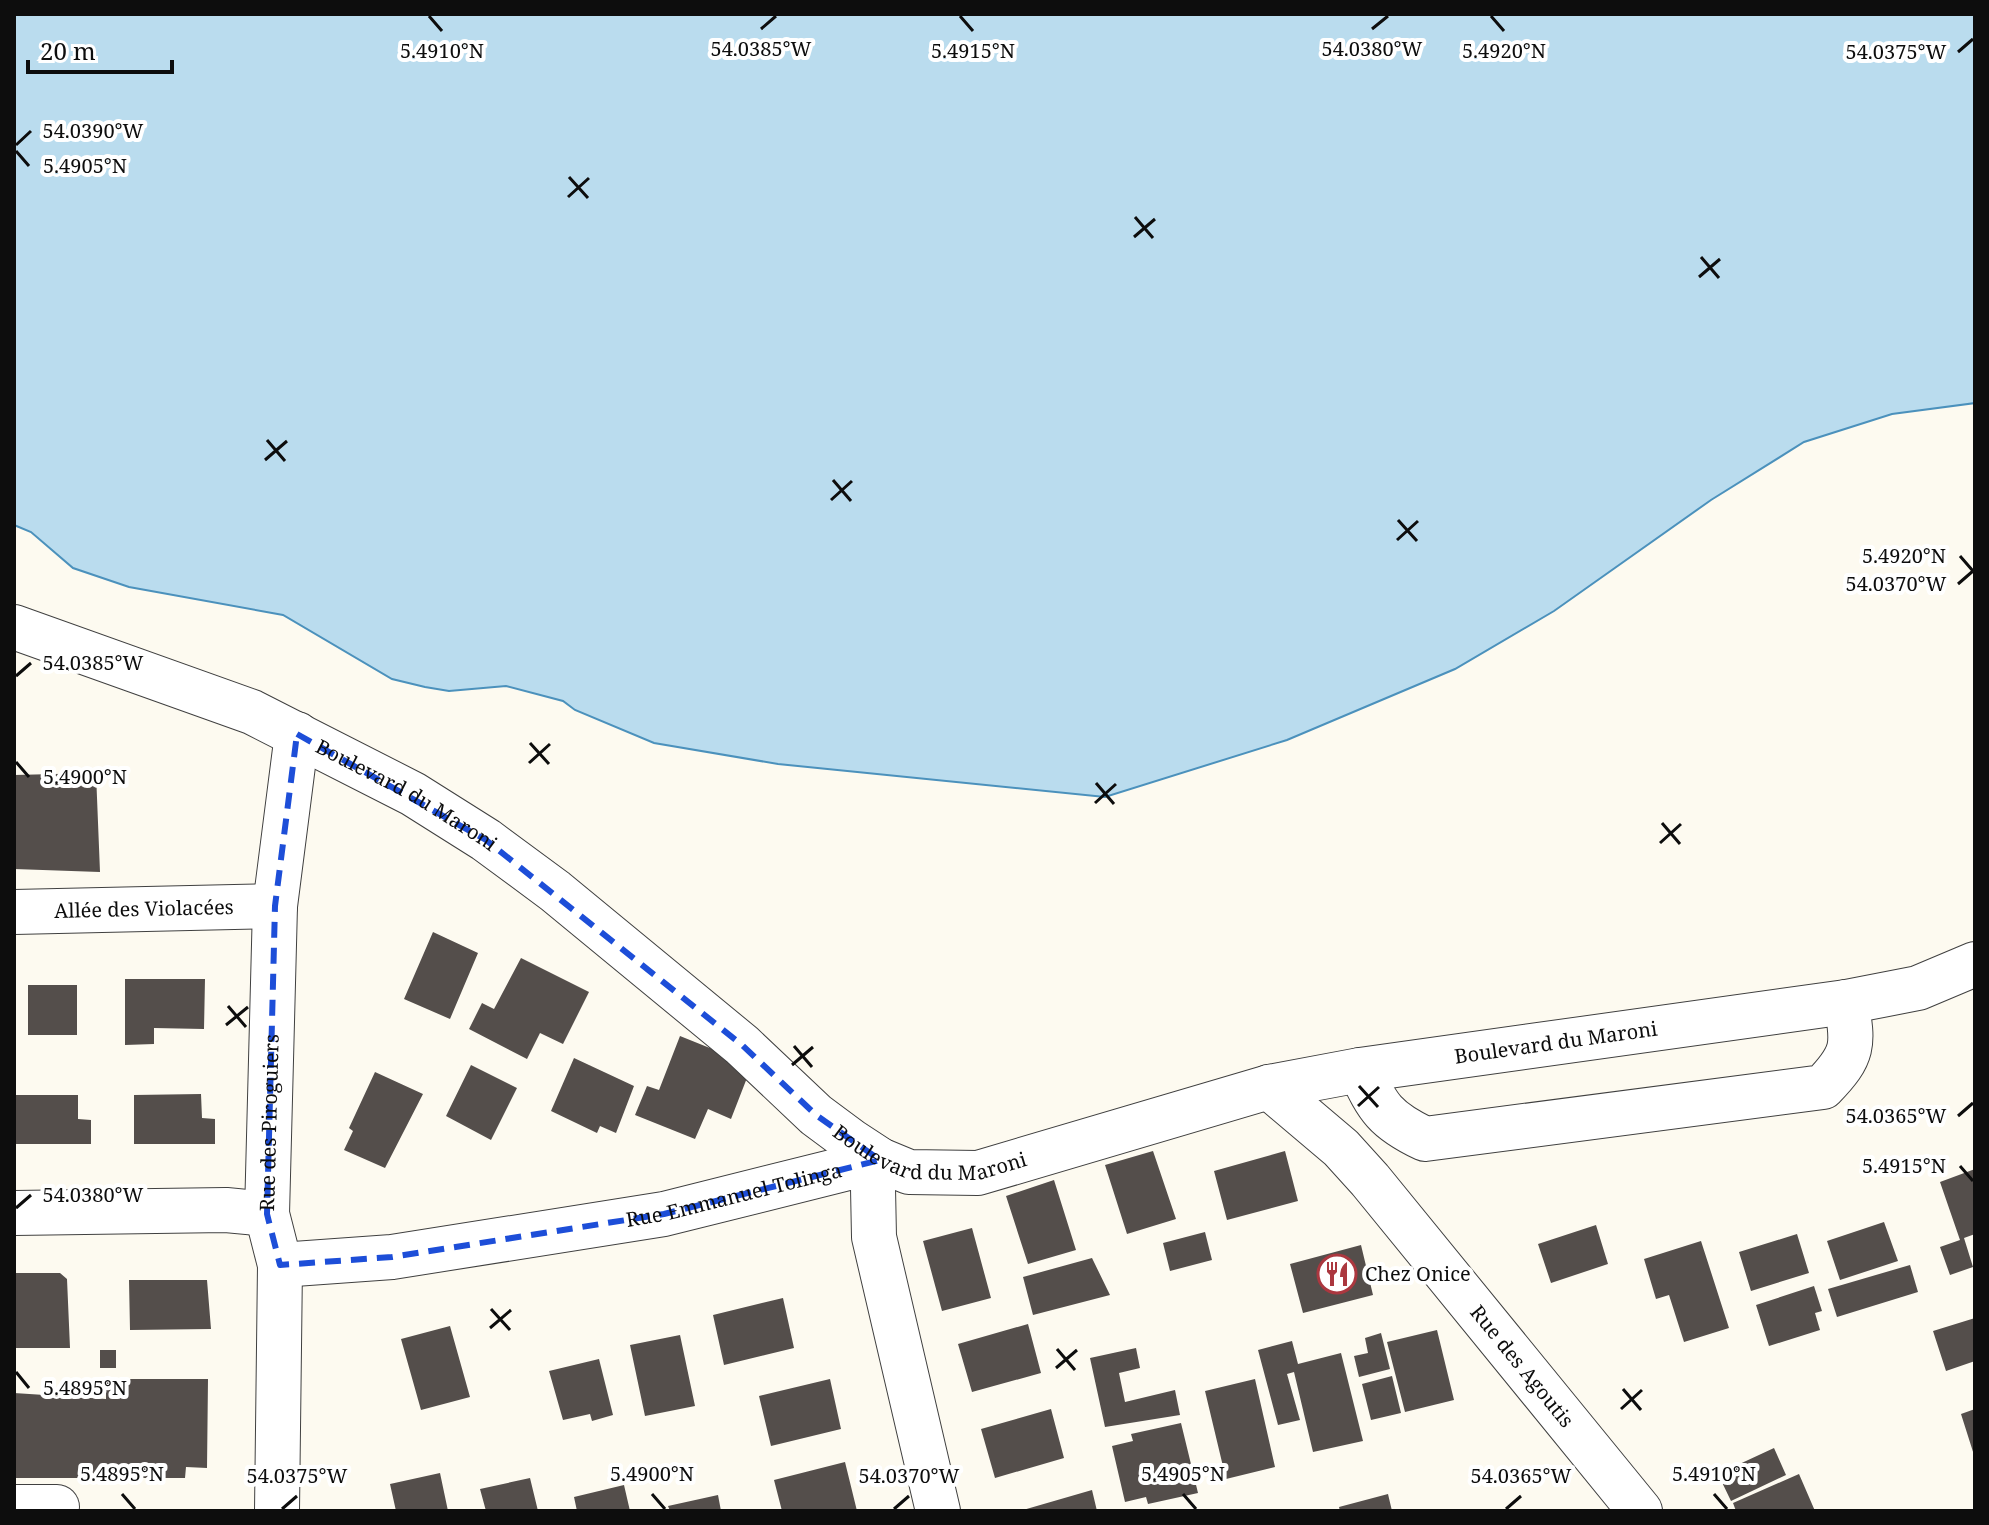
<svg xmlns="http://www.w3.org/2000/svg" width="1989" height="1525" font-family="'Noto Serif',serif">
  <style>
    .water { fill: #badcee; stroke: #4b91bc; stroke-width: 2 }
    .building { fill: #544e4b }
    .lines { fill: none; stroke-linecap: round; stroke-linejoin: round }
    .minor-casing { stroke: #404040; stroke-width: 46 }
    .minor { stroke: #fff; stroke-width: 44 }
    .marked { fill: none; stroke: #1d4ed8; stroke-width: 6; stroke-dasharray: 16 10; stroke-linejoin: round }
    .ticks { fill: none; stroke: #0d0d0d; stroke-width: 3 }
    .labels { text-anchor: middle; stroke-width: 8; stroke-linejoin: round; paint-order: stroke }
    .street-label { font-size: 20px; fill: #0d0d0d; stroke: #fff }
    .poi-label { font-size: 20px; fill: #0d0d0d; stroke: #fff; text-anchor: start }
    .ticks-label { font-size: 20px; text-anchor: middle; fill: #0d0d0d; stroke: #fff; stroke-width: 8; stroke-linejoin: round; paint-order: stroke }
  </style>
  <rect width="100%" height="100%" fill="#fdfaf0"/>
  <!-- water -->
  <path class="water" d="M 14,14 L 1975,14 L 1975,403 L 1892,414 L 1804,442 L 1711,500 L 1554,611 L 1455,669 L 1287,740 L 1105,797 L 778,764 L 654,743 L 575,710 L 563,701 L 506,686 L 449,691 L 425,687 L 392,679 L 283,615 L 129,587 L 73,568 L 31,532 L 14,525 Z"/>
  <!-- building -->
  <path class="building" d="M 96,773 L 100,872 L 14,869 L 14,775 Z
    M 433,932 L 478,953 L 450,1019 L 404,999 Z
    M 521,958 L 589,992 L 563,1044 L 540,1033 L 527,1059 L 469,1029 L 482,1003 L 494,1009 Z
    M 125,979 L 205,979 L 204,1029 L 154,1028 L 154,1044 L 125,1045 Z
    M 28,985 L 77,985 L 77,1035 L 28,1035 Z
    M 680,1036 L 752,1065 L 731,1119 L 708,1109 L 695,1139 L 635,1115 L 647,1086 L 659,1090 Z
    M 574,1058 L 634,1086 L 616,1133 L 600,1126 L 597,1133 L 551,1111 Z
    M 471,1065 L 517,1088 L 491,1140 L 446,1116 Z
    M 375,1072 L 423,1094 L 385,1168 L 344,1150 L 353,1131 L 349,1128 Z
    M 201,1094 L 202,1118 L 215,1119 L 215,1144 L 134,1144 L 134,1095 Z
    M 14,1095 L 78,1095 L 78,1119 L 91,1120 L 91,1144 L 14,1144 Z
    M 1153,1151 L 1176,1219 L 1127,1234 L 1105,1165 Z
    M 1285,1151 L 1298,1201 L 1227,1220 L 1214,1171 Z
    M 1975,1169 L 1975,1234 L 1964,1238 L 1973,1267 L 1950,1275 L 1940,1247 L 1960,1240 L 1940,1182 Z
    M 1054,1180 L 1076,1250 L 1028,1264 L 1006,1196 Z
    M 1884,1222 L 1898,1261 L 1840,1280 L 1827,1241 Z
    M 1596,1225 L 1608,1264 L 1551,1283 L 1538,1244 Z
    M 972,1228 L 991,1298 L 942,1311 L 923,1241 Z
    M 1205,1232 L 1212,1260 L 1170,1271 L 1163,1243 Z
    M 1797,1234 L 1809,1273 L 1751,1291 L 1739,1252 Z
    M 1701,1241 L 1729,1328 L 1684,1342 L 1669,1295 L 1656,1299 L 1644,1259 Z
    M 1361,1245 L 1373,1295 L 1303,1313 L 1290,1264 Z
    M 1092,1258 L 1110,1295 L 1033,1315 L 1023,1277 Z
    M 1910,1265 L 1918,1292 L 1837,1317 L 1828,1289 Z
    M 14,1273 L 60,1273 L 67,1279 L 70,1348 L 14,1348 Z
    M 129,1280 L 207,1280 L 211,1329 L 130,1330 Z
    M 1814,1286 L 1822,1311 L 1815,1313 L 1820,1330 L 1769,1346 L 1756,1305 Z
    M 783,1298 L 794,1348 L 724,1365 L 713,1315 Z
    M 1975,1318 L 1975,1361 L 1946,1371 L 1933,1331 Z
    M 1028,1324 L 1041,1373 L 972,1392 L 958,1344 Z
    M 450,1326 L 470,1397 L 421,1410 L 401,1339 Z
    M 1437,1330 L 1454,1400 L 1405,1412 L 1387,1342 Z
    M 1381,1333 L 1390,1369 L 1359,1377 L 1354,1356 L 1368,1353 L 1365,1338 Z
    M 680,1335 L 695,1406 L 645,1416 L 630,1345 Z
    M 1292,1341 L 1298,1364 L 1341,1353 L 1363,1441 L 1313,1452 L 1294,1372 L 1287,1374 L 1300,1420 L 1278,1425 L 1258,1350 Z
    M 1136,1348 L 1140,1368 L 1119,1373 L 1125,1402 L 1175,1390 L 1180,1415 L 1105,1427 L 1090,1358 Z
    M 100,1350 L 116,1350 L 116,1368 L 100,1368 Z
    M 599,1359 L 613,1415 L 592,1421 L 590,1414 L 563,1420 L 549,1371 Z
    M 1392,1376 L 1401,1413 L 1371,1420 L 1362,1384 Z
    M 106,1379 L 208,1379 L 207,1468 L 186,1467 L 185,1478 L 14,1478 L 14,1393 L 106,1399 Z
    M 830,1379 L 841,1429 L 771,1446 L 759,1396 Z
    M 1255,1379 L 1275,1467 L 1226,1479 L 1205,1391 Z
    M 1051,1409 L 1064,1458 L 995,1478 L 981,1429 Z
    M 1975,1409 L 1975,1455 L 1974,1455 L 1961,1414 Z
    M 1181,1423 L 1198,1493 L 1148,1504 L 1146,1497 L 1125,1502 L 1112,1446 L 1133,1441 L 1131,1434 Z
    M 1774,1448 L 1786,1475 L 1731,1501 L 1718,1474 Z
    M 845,1462 L 857,1511 L 782,1511 L 774,1480 Z
    M 440,1473 L 448,1511 L 396,1511 L 390,1484 Z
    M 1799,1474 L 1815,1511 L 1736,1511 L 1733,1503 Z
    M 530,1478 L 538,1511 L 486,1511 L 480,1489 Z
    M 624,1485 L 630,1511 L 577,1511 L 574,1497 Z
    M 1092,1490 L 1097,1511 L 1023,1511 L 1023,1510 Z
    M 1388,1494 L 1392,1511 L 1340,1511 L 1339,1507 Z
    M 718,1495 L 721,1511 L 670,1511 L 668,1506 Z"/>
  <g class="lines">
    <defs>
      <g id="minor">
        <path id="s1" d="M 14,627 L 252,712 L 413,794 L 486,840 L 555,891 L 742,1045 L 816,1115 L 851,1141 L 880,1160 L 909,1172 L 978,1173 L 1269,1087 L 1360,1070 L 1846,1002 L 1918,988 L 1975,964"/>
        <path id="s2" d="M 14,912 L 275,906"/>
        <path d="M 1360,1070 C 1378,1108 1385,1120 1425,1139 L 1823,1087 C 1854,1055 1854,1045 1846,1002"/>
        <path id="s3" d="M 1269,1087 L 1341,1148 L 1370,1180 L 1640,1511"/>
        <path d="M 14,1213 L 226,1210 L 267,1214"/>
        <path id="s4" d="M 280,1265 L 392,1257 L 664,1214 L 880,1160 L 873,1188 L 874,1237 L 938,1511"/>
        <path d="M 14,1507 L 57,1507"/>
        <path id="s5" d="M 277,1511 L 280,1265 L 267,1214 L 275,906 L 297,734"/>
      </g>
    </defs>
    <!-- minor casing -->
    <use href="#minor" class="minor-casing"/>
    <!-- minor -->
    <use href="#minor" class="minor"/>
  </g>
  <!-- marked area -->
  <path class="marked" d="M 297,734 L 486,840 L 742,1045 L 816,1115 L 880,1160 L 664,1214 L 392,1257 L 280,1265 L 267,1214 L 275,906 Z"/>
  <!-- ticks -->
  <path class="ticks" d="M 429,16 L 442,31M 960,16 L 973,31M 1491,16 L 1504,31M 761,29 L 776,16M 1372,29 L 1388,16M 1958,52 L 1973,39M 16,145 L 31,131M 16,151 L 29,166M 569,177 L 588,198M 568,197 L 589,178M 1135,217 L 1153,238M 1134,237 L 1155,219M 1701,257 L 1719,278M 1699,277 L 1720,259M 267,440 L 285,461M 265,460 L 287,441M 833,480 L 851,501M 831,500 L 852,481M 1398,520 L 1417,541M 1397,540 L 1418,521M 1960,556 L 1973,571M 1958,584 L 1973,571M 16,676 L 31,663M 530,743 L 549,764M 16,762 L 29,777M 529,763 L 550,744M 1096,783 L 1114,804M 1095,803 L 1116,784M 1662,823 L 1680,844M 1660,843 L 1681,824M 228,1006 L 246,1027M 226,1025 L 248,1007M 794,1046 L 812,1067M 792,1065 L 813,1047M 1359,1086 L 1378,1107M 1358,1106 L 1379,1087M 1958,1116 L 1973,1103M 1960,1166 L 1973,1181M 16,1208 L 31,1195M 491,1309 L 510,1330M 490,1328 L 511,1310M 1057,1349 L 1075,1370M 1056,1368 L 1077,1350M 16,1372 L 29,1388M 1623,1389 L 1641,1410M 1621,1409 L 1642,1390M 122,1494 L 135,1509M 652,1494 L 665,1509M 1183,1494 L 1196,1509M 1714,1494 L 1727,1509M 282,1509 L 297,1496M 894,1509 L 909,1496M 1506,1509 L 1521,1496"/>
  <!-- icons -->
  <defs>
    <symbol id="restaurant-ring" viewBox="-11 -11 22 22"><circle r="9.5" fill="#fff" stroke="#ab373f" stroke-width="1.5"/><path d="M-5-6h1v4h1v-4h1v4h1v-4h1v5L-1.5 .5V6h-2V.5L-5-1ZM5-6V6H3V1.5H1.5Q1.5-4 5-6Z" fill="#ab373f"/></symbol>
  </defs>
  <g fill-rule="evenodd">
    <use href="#restaurant-ring" x="1315" y="1252" width="44" height="44"/>
  </g>
  <g class="labels">
    <!-- street labels -->
    <g class="street-label">
      <text dy="7" stroke="none"><textPath href="#s1" startOffset="428">Boulevard du Maroni</textPath></text>
      <text dy="7" stroke="none"><textPath href="#s2" startOffset="130">Allée des Violacées</textPath></text>
      <text dy="7" stroke="none"><textPath href="#s1" startOffset="1722">Boulevard du Maroni</textPath></text>
      <text dy="7" stroke="none"><textPath href="#s5" startOffset="390">Rue des Piroguiers</textPath></text>
      <text dy="7" stroke="none"><textPath href="#s1" startOffset="1076">Boulevard du Maroni</textPath></text>
      <text dy="7" stroke="none"><textPath href="#s4" startOffset="460">Rue Emmanuel Tolinga</textPath></text>
      <text dy="7" stroke="none"><textPath href="#s3" startOffset="378">Rue des Agoutis</textPath></text>
    </g>
    <!-- poi labels -->
    <g class="poi-label">
      <text x="1365" y="1281">Chez Onice</text>
    </g>
  </g>
  <g class="ticks-label">
    <text x="761" y="56">54.0385°W</text>
    <text x="1372" y="56">54.0380°W</text>
    <text x="442" y="58">5.4910°N</text>
    <text x="973" y="58">5.4915°N</text>
    <text x="1504" y="58">5.4920°N</text>
    <text x="1896" y="59">54.0375°W</text>
    <text x="93" y="138">54.0390°W</text>
    <text x="85" y="173">5.4905°N</text>
    <text x="1904" y="563">5.4920°N</text>
    <text x="1896" y="591">54.0370°W</text>
    <text x="93" y="670">54.0385°W</text>
    <text x="85" y="784">5.4900°N</text>
    <text x="1896" y="1123">54.0365°W</text>
    <text x="1904" y="1173">5.4915°N</text>
    <text x="93" y="1202">54.0380°W</text>
    <text x="85" y="1395">5.4895°N</text>
    <text x="122" y="1481">5.4895°N</text>
    <text x="652" y="1481">5.4900°N</text>
    <text x="1183" y="1481">5.4905°N</text>
    <text x="1714" y="1481">5.4910°N</text>
    <text x="297" y="1483">54.0375°W</text>
    <text x="909" y="1483">54.0370°W</text>
    <text x="1521" y="1483">54.0365°W</text>
  </g>
  <!-- border -->
  <rect width="1989" height="1525" fill="none" stroke="#0d0d0d" stroke-width="32"/>
  <!-- scale -->
  <path d="M28 60v12h144v-12" fill="none" stroke="#0d0d0d" stroke-width="4"/>
  <text x="40" y="60" font-size="24" fill="#0d0d0d" stroke="#ffffff" stroke-width="6" paint-order="stroke">20 m</text>
</svg>
